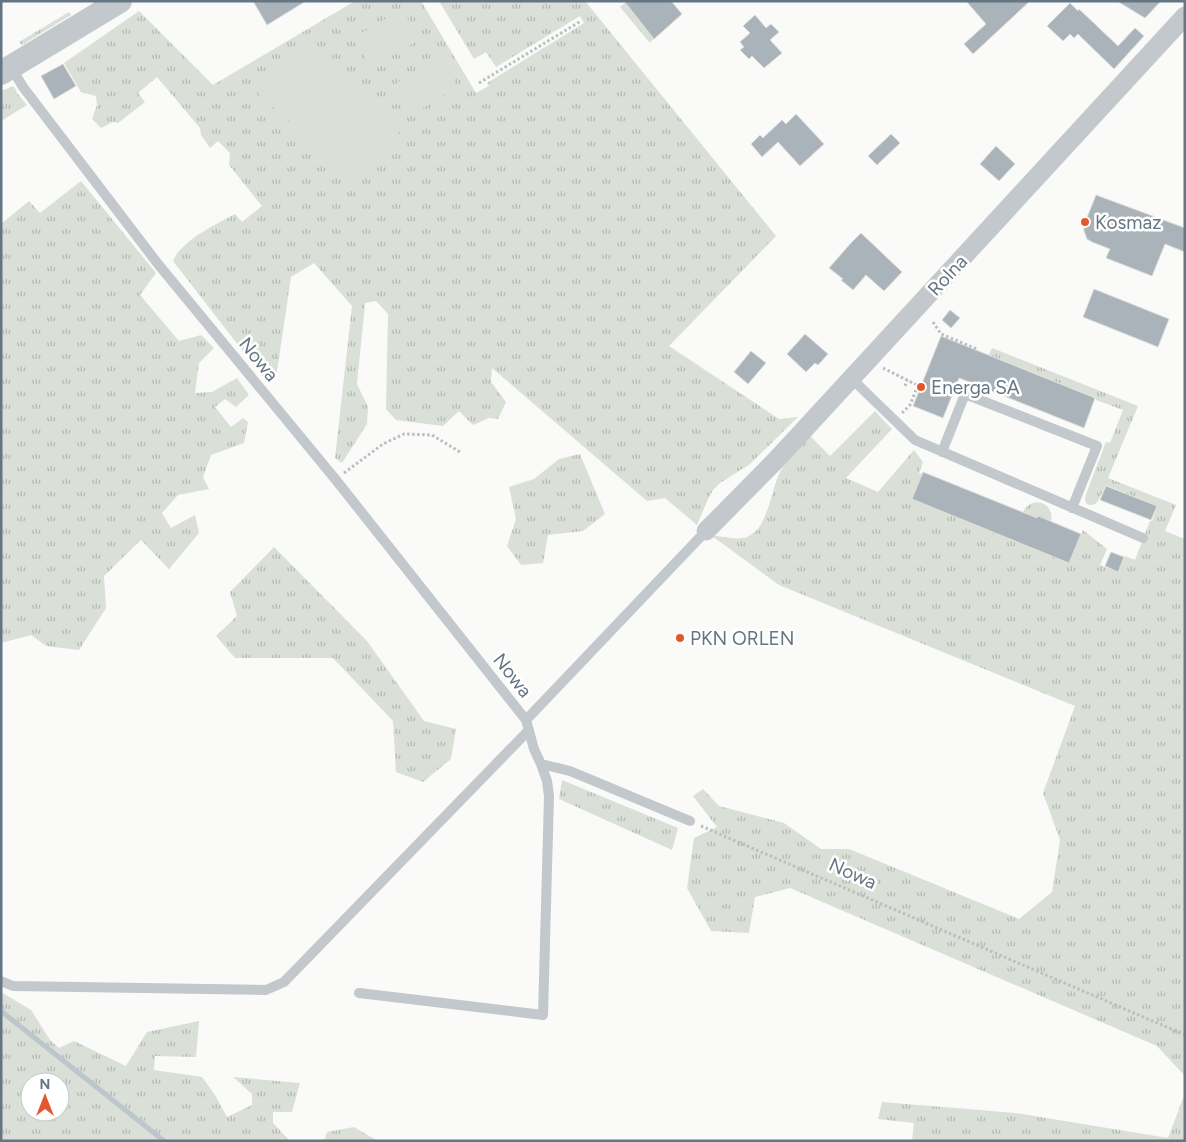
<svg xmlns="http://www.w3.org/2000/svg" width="1186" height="1142" font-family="Figtree,sans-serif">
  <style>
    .grass { fill: url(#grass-tufts); fill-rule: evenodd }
    .pitch { fill: #dadfd7 }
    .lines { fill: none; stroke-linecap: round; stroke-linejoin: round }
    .stream { stroke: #bbc7cb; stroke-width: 5 }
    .building { fill: #aab3b9; stroke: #dcdcda }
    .path { stroke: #bbbfc2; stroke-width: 3; stroke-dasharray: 2.5 2.5; stroke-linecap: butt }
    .service { stroke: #c3c8cc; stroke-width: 10 }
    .minor { stroke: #c3c8cc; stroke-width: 19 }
    .tertiary { stroke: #c3c8cc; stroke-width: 24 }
    .poi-dot { fill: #e4572e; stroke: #fff; stroke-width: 2 }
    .labels { text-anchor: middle; stroke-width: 5; stroke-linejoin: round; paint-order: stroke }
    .poi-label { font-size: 19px; fill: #657683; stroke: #fff; text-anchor: start }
    .street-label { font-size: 19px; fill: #657683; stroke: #fff }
  </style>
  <defs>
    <pattern id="grass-tufts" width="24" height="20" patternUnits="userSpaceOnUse" patternTransform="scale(1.25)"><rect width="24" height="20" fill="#dadfd7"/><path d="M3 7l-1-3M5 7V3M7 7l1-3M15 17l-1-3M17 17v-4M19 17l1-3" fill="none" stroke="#b4b9b4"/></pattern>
  </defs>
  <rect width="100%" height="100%" fill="#fafaf8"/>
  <!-- grass -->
  <path class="grass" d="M 355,1 L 421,1 L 476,93 L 489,86 L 487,83 L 584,23 L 580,16 L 496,67 L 486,52 L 474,59 L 439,1 L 585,1 L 776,236 L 669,346 L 779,419 L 798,417 L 750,464 L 720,483 L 713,490 L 708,499 L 697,525 L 665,498 L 647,501 L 492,368 L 491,382 L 506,402 L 498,419 L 489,418 L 473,425 L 459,411 L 443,426 L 396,420 L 386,409 L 388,314 L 376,301 L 365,303 L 357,384 L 368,407 L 367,424 L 342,463 L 335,458 L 352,306 L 314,263 L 291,277 L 276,378 L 263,377 L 173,261 C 182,240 215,225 235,214 L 242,222 L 262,206 L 229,165 L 230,153 L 218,141 L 210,148 L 201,135 L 200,128 L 157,77 L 138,93 L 145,102 L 118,123 L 113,122 L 101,128 L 92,119 L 97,105 L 96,96 L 81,92 L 64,63 L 139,11 L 213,85 Z
    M 625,3 L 654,39 L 650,42 L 649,42 L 620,7 Z
    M 69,12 L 71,15 L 22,45 L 19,42 Z
    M 13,86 L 17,91 L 16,92 L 27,105 L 1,121 L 1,91 Z
    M 81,181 L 156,273 L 140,295 L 179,341 L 201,335 L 214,348 L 199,363 L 195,393 L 212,392 L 237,378 L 249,395 L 236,407 L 225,399 L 215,407 L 231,427 L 243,418 L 248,422 L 244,443 L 211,455 L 203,477 L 209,489 L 178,495 L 162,513 L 171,528 L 195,515 L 199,533 L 169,569 L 141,540 L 104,576 L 106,608 L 79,650 L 46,646 L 31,635 L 1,643 L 1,224 L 29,201 L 40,213 Z
    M 992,348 L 1138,406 L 1108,478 L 1176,505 L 1165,531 L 1185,539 L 1185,1076 L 1157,1046 L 790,888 L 755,897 L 749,933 L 711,931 L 687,888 L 694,838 L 717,827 L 693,796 L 703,789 L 719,806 L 784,823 L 821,849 L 849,849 L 1019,919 L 1052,892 L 1060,840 L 1043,793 L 1075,706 L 779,585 L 712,536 C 724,535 735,541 747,537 C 769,528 770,491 780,472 C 788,458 799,447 809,435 L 830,456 L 875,411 L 892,429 L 846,478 L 878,492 L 914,450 L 923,462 L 919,473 L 922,474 L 912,499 L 1014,541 L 1026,513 L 1023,512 C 1032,494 1055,503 1051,521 L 1038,516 L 1026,546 L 1069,563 L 1083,530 L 1107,549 L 1100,565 L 1118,572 L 1125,556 L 1135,560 L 1150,521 L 1152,521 L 1157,506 L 1106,485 L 1098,501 L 1095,504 C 1086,507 1084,502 1086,494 L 1106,442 L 1110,443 L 1123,410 L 1096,400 L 1096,398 L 989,355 Z
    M 580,454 L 605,514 L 583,531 L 548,535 L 543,563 L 521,565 L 507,546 L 516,519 L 509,487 L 534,479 L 559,459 Z
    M 274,547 L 367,641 L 424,721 L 456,729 L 451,759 L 423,782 L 396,772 L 393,721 L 333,658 L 235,658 L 216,636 L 237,616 L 230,592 Z
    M 562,780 L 678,828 L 672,850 L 559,799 Z
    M 1,992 L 31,1010 L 50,1040 L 59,1048 L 74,1041 L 126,1066 L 147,1032 L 199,1021 L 196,1057 L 155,1056 L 154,1070 L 202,1077 L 215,1095 L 227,1117 L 252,1105 L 252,1094 L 233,1077 L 300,1083 L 292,1112 L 273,1112 L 273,1123 L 290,1141 L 1,1141 ZM 30,1082 L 60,1082 L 60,1112 L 30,1112 Z
    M 1185,1093 L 1185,1141 L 912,1141 L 914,1123 L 878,1119 L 882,1102 L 1016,1113 L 1168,1138 Z
    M 354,1127 L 378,1141 L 324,1141 L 327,1132 Z"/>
  <!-- pitch -->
  <path class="pitch" d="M 402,9 L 420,39 L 371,68 L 353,38 Z
    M 302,43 L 402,129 L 358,181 L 258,94 Z
    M 439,58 L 458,87 L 408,117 L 390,87 Z"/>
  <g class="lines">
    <!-- stream -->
    <path class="stream" d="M 1,1011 L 164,1141"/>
  </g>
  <!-- building -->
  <path class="building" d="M 253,1 L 306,1 L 267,25 Z
    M 624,1 L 671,1 L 682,14 L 654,39 Z
    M 966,1 L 1030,1 L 973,54 L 964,44 L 986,24 Z
    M 1117,1 L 1161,1 L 1145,18 Z
    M 1070,3 L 1078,11 L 1079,9 L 1118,46 L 1135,28 L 1144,36 L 1114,69 L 1078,34 L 1074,38 L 1070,34 L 1063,41 L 1047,26 Z
    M 755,15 L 766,28 L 771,24 L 779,32 L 770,40 L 782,53 L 764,68 L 752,56 L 749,59 L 740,50 L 744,47 L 740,42 L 750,33 L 743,26 Z
    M 63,64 L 76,86 L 54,99 L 41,76 Z
    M 796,114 L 824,144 L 800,166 L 778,142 L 762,157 L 751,144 L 760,135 L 763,138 L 782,120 L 786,124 Z
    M 891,134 L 900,143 L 877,165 L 868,156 Z
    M 996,146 L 1015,164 L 999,181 L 980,164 Z
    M 1096,195 L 1185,228 L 1185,252 L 1165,244 L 1152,276 L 1106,258 L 1110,249 L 1092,242 L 1087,239 L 1084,231 L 1084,225 Z
    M 861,233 L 902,272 L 884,291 L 866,275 L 853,290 L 841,280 L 843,279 L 829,268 L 851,243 Z
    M 1094,289 L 1169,319 L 1158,347 L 1083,317 Z
    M 950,310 L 960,318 L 951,328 L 942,320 Z
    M 805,334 L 828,354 L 818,365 L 815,363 L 806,372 L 787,354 Z
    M 941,336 L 1095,398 L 1084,428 L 959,378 L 943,418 L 913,406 Z
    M 751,351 L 766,363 L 748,384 L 734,372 Z
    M 923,472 L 1037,518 L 1038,516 L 1081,534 L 1069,563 L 912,499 Z
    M 1106,486 L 1157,506 L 1151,520 L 1100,500 Z
    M 1111,552 L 1124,557 L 1118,572 L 1105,566 Z"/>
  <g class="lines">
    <!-- path -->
    <path class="path" d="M 479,83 L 581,21
      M 933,322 L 941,334 L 977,349 L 976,352
      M 883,368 L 921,387
      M 905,386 L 907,380
      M 902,413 L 910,405 L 918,385
      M 344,473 L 383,444 L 404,434 L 432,435 L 460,452
      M 701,826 L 1185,1035"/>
    <!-- service -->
    <path class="service" d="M 11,67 L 23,87 L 158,264 L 336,480 L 526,720 L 534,749 L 541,764 L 570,771 L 690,821
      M 851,378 L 915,440 L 1143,538
      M 942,452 L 965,394 L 1097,446 L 1072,508
      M 526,720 L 706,531
      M 1,981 L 13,986 L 266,990 L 284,982 L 529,730
      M 359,993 L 543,1015 L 549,796 L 547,781 L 541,764"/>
    <!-- minor -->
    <path class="minor" d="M 706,531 L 778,458 L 1185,16"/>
    <!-- tertiary -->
    <path class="tertiary" d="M 1,73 L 120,1"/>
  </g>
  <!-- markers -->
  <g class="poi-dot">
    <circle cx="1085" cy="222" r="5"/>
    <circle cx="921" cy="387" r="5"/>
    <circle cx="680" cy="638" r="5"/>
  </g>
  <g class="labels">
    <!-- poi labels -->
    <g class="poi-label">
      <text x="1095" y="229">Kosmaz</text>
      <text x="931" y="394">Energa SA</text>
      <text x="690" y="645">PKN ORLEN</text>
    </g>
    <!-- street labels -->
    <g class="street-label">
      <text transform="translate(947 275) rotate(-47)" y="7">Rolna</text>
      <text transform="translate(259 359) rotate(51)" y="7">Nowa</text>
      <text transform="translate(513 675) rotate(52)" y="7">Nowa</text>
      <text transform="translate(853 873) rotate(24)" y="7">Nowa</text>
    </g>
  </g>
  <!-- border -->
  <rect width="1186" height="1142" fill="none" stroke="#657683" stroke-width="5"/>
  <!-- north arrow -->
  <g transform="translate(45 1097)"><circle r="24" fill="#ffffff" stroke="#c1c8cd"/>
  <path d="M0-4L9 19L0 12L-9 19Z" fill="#e4572e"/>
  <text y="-8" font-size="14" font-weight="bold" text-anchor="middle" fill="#657683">N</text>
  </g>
</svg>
